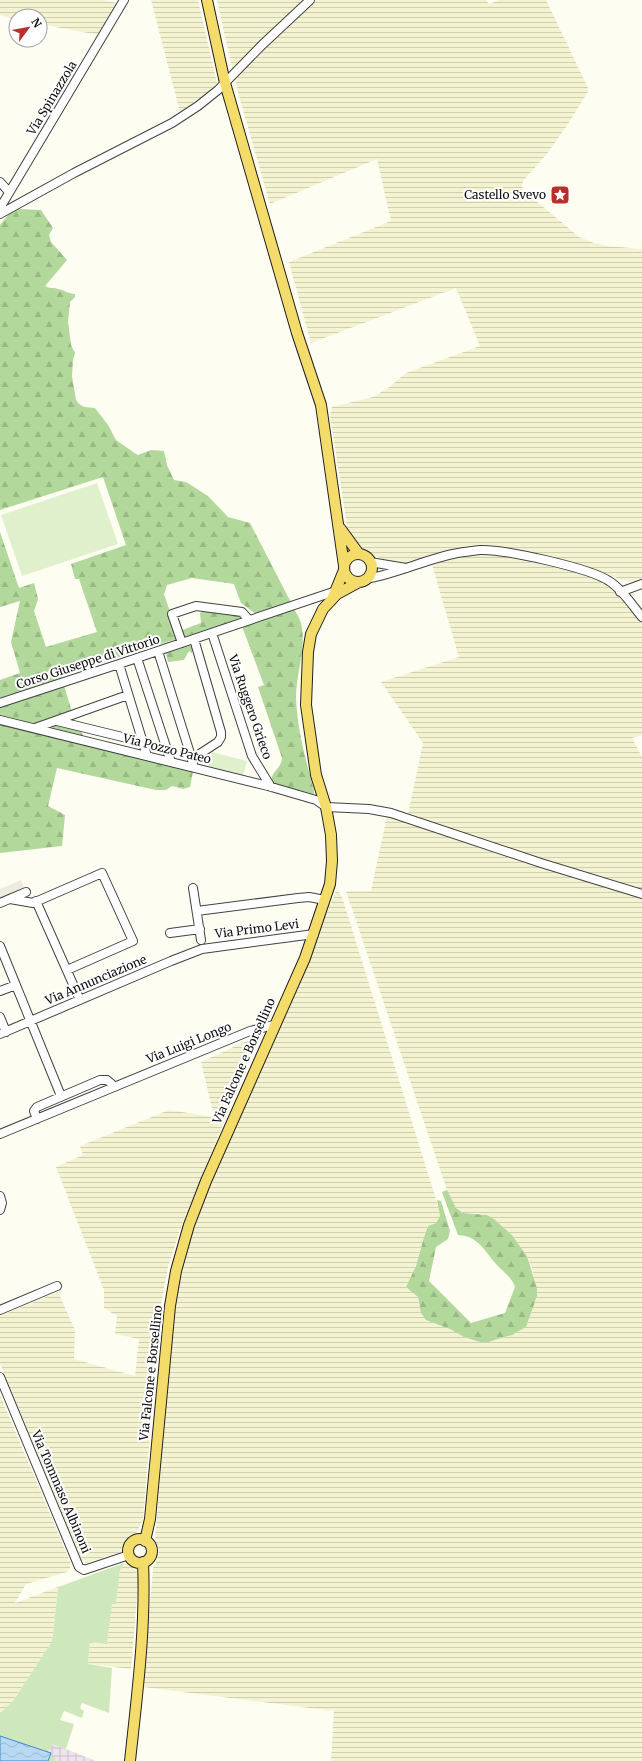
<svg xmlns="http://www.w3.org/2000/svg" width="642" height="1761" font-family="Merriweather,serif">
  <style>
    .industrial { fill: url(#industrial-grid) }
    .farmland { fill: url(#farmland-rules) }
    .green { fill: #cfe8bb }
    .forest { fill: url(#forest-firs) }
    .pitch { fill: #e1f0cc }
    .plaza { fill: #efecdf }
    .water { fill: url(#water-waves); stroke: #4089c9 }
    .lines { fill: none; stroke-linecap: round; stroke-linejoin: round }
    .minor-casing { stroke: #424242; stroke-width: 10 }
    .major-casing { stroke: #202020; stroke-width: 12 }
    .minor { stroke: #fff; stroke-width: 8 }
    .major { stroke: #f4dc6b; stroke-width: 10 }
    .labels { text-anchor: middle; stroke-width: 4; stroke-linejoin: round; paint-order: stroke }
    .street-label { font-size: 12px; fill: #0f0f0f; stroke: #fff }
    .poi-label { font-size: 12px; fill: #0f0f0f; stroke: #fff; text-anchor: end }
  </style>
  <defs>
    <pattern id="industrial-grid" width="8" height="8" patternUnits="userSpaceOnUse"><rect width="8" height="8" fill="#ece3ed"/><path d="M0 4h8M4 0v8" fill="none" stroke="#c9c2ca"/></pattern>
    <pattern id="farmland-rules" width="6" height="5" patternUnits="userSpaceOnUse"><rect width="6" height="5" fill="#f4f3d1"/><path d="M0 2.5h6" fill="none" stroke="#d0cfb2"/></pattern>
    <pattern id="forest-firs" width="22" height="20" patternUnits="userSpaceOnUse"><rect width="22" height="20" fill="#b2d89b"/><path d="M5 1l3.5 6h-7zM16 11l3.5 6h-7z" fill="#98b884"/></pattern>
    <pattern id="water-waves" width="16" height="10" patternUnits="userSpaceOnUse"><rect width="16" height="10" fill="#b7d9f4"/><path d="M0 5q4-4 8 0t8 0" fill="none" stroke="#9cb9d0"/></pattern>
  </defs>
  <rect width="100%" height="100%" fill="#fefdf1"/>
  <!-- industrial -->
  <path class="industrial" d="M 52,1744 L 66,1749 L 96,1761 L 55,1761 L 47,1754 Z"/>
  <!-- farmland -->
  <path class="farmland" d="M 0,0 L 103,0 L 117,3 L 98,35 L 40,24 L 40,16 L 16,16 L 16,19 L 0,15 Z
    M 151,0 L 198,0 L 217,83 L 205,95 L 180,112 Z
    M 217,0 L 305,0 L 232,68 Z
    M 317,0 L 486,0 L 489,4 L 499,0 L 546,0 L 589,90 L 566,127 L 546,155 L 523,181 L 522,186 L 523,190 L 579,237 L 594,243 L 608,246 L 642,249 L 642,580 L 632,582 L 622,580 L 587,566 L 495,546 L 477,545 L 462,548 L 420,561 L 407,563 L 392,562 L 371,555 L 357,544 L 348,532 L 330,416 L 332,407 L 373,397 L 388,388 L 406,373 L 480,346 L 456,288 L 311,343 L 289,262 L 391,221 L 377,159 L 270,204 L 237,89 L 236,81 L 240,73 Z
    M 479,554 L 497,555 L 580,573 L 598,579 L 619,594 L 642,622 L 642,735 L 632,738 L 642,757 L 642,891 L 556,865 L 408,814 L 423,743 L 381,682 L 459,657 L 432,565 L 459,557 Z
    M 387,816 L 515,860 L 642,899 L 642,1761 L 331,1761 L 334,1711 L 143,1687 L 153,1568 L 157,1560 L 159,1551 L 155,1539 L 172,1334 L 181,1269 L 207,1190 L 272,1046 L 336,891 L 340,893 L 343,900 L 439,1209 L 440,1216 L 436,1223 L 428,1226 L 425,1234 L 416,1266 L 406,1287 L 418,1297 L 419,1305 L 426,1319 L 450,1329 L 464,1337 L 480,1342 L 496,1340 L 512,1335 L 526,1327 L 537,1296 L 533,1271 L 527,1256 L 512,1235 L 494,1219 L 479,1213 L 463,1213 L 456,1208 L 453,1203 L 447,1190 L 346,891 L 371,891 Z
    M 260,1035 L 182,1224 L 168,1267 L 161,1306 L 143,1519 L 137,1532 L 128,1538 L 121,1552 L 86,1563 L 81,1558 L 0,1363 L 0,1316 L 58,1292 L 75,1330 L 74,1359 L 135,1376 L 139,1339 L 115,1334 L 117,1316 L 104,1308 L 104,1290 L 56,1167 L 83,1155 L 80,1146 L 169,1110 L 214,1117 L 201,1062 Z
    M 0,1395 L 71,1564 L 70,1568 L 67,1572 L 26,1584 L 15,1603 L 58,1587 L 53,1635 L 51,1643 L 13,1701 L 0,1713 Z
    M 124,1563 L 130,1564 L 139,1575 L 131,1669 L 88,1664 L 90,1642 L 107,1644 L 112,1603 L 116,1604 L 120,1570 Z"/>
  <!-- green -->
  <path class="green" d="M 124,1563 L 120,1570 L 116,1604 L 112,1604 L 107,1644 L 90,1642 L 88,1664 L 112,1668 L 109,1713 L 82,1703 L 80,1708 L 84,1711 L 82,1718 L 64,1711 L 60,1720 L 74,1724 L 66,1749 L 52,1744 L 47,1754 L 55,1757 L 55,1761 L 0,1761 L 0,1713 L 13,1701 L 51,1643 L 53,1635 L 58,1587 Z"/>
  <!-- forest -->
  <path class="forest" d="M 18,209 L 41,210 L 53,228 L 49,235 L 51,242 L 67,260 L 45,286 C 50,289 53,287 58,289 C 64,290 69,294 75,294 L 75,297 L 70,302 L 68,322 L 71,345 L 75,353 L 73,360 L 72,376 L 76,400 C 81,408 86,407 95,408 L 108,425 L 116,440 L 136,454 L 138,455 L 151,450 L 164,451 L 167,465 L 174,480 L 186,482 L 208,496 L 228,517 L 250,523 L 300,620 C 308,643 296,673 296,697 C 297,730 306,760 314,791 L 314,794 L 271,783 C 271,770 281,770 282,758 L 258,687 L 264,685 L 243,629 L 243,627 L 257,622 L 256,614 L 241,603 L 234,584 L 192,578 L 167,585 L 164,594 L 177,632 L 201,623 L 200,613 L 206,609 L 239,614 L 241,619 L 61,675 L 74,719 L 89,746 L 193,772 L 190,787 L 183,789 L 172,786 L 166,790 L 156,790 L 57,768 L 48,806 L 65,815 L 62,846 L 0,853 L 0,680 L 20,673 L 11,642 L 20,601 L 0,607 L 0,532 L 19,588 L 34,583 L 38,599 L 34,611 L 46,647 L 97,632 L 79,579 L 75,579 L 71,564 L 126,545 L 103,477 L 0,510 L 0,225 L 8,215 Z
    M 192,645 L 192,653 L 189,651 L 184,660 L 168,662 L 166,653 Z
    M 447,1190 L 456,1208 L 463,1213 L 487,1215 L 494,1219 L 512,1235 L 527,1256 L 537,1288 L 537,1296 L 526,1327 L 512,1335 L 488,1342 L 480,1342 L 464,1337 L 450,1329 L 426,1320 L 421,1313 L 418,1297 L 406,1287 L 416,1266 L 425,1234 L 428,1226 L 436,1223 L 440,1216 L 437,1200 L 441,1201 L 450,1231 L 448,1239 L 436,1247 L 429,1281 L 471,1323 L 505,1313 L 515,1287 C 512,1277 503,1272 496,1264 C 484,1250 478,1236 458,1235 L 442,1192 Z"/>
  <!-- pitch -->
  <path class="pitch" d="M 97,483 L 118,544 L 22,576 L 1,515 Z
    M 212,752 L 247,761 L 243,776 L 208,767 Z"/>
  <!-- plaza -->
  <path class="plaza" d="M 21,880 L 26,892 L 0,903 L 0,889 Z"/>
  <!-- water -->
  <path class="water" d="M 0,1736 L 51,1753 L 48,1761 L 0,1761 Z"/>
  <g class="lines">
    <defs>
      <path id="minor" d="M 0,182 L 9,192
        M 0,208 L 124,0
        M 0,214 L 74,173 L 172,123 L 198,106 L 218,90 L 262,45 L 310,0
        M 370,562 L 406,568
        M 366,579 C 396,574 424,560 453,554 C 462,552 472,551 480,550 C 504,549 590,568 609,581 C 622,589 632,605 642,617
        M 620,592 L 642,584
        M 212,633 L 252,756 L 271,787
        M 182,643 L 172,614 L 196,606 L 242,612 L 249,620
        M 158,651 L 193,763
        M 137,658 L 171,762
        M 119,664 L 147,756
        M 0,703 L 119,664 L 336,591
        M 0,720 L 268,786 L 316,800 L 326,807 L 369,809 L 391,813 L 541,863 L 642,894
        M 57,721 L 143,742
        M 35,728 L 128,695
        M 192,759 L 218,742 L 221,737 L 221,732 L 194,639
        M 193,888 L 201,940
        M 10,899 L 33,903 L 102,873 L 133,941 L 67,970
        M 36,901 L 80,1000
        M 0,903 L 26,892
        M 197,911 L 298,898 L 309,897 L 325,900
        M 170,933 L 200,929
        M 0,946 L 61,1096
        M 0,991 L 16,985
        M 0,1017 L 6,1032
        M 0,1034 L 171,961 L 202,949 L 314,934
        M 37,1119 L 34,1111 L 37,1107 L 100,1080 L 107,1080 L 114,1086
        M 0,1134 L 250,1031 L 274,1025
        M 0,1196 L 2,1203 L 0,1210
        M 0,1310 L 57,1286
        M 0,1377 L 79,1567 L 84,1570 L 129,1555"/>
      <path id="major" d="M 207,0 L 225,83 L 297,333 L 321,405 L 344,566
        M 340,528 L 359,554
        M344 568a14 14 0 1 1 28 0a14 14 0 1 1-28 0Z
        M 333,597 L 344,570
        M128 1551a12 12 0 1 1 24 0a12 12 0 1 1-24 0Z
        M 145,1541 L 150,1519 L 170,1306 L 176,1271 L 189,1225 L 206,1181 L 305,958 L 330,884 L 332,861 L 331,835 L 326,807 L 316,775 L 306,705 L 308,652 L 311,634 L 323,609 L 337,594 L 359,582
        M 130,1761 C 137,1695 146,1628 143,1562"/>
    </defs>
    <!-- minor casing -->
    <use href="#minor" class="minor-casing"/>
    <!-- major casing -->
    <use href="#major" class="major-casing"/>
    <!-- minor -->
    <use href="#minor" class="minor"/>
    <!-- major -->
    <use href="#major" class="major"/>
  </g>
  <!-- icons -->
  <defs>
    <symbol id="sight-square" viewBox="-11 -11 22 22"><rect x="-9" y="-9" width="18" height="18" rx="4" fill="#ba2e2b" stroke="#fff"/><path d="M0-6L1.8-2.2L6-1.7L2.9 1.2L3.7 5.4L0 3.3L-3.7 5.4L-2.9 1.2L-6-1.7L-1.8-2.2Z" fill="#fff"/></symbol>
  </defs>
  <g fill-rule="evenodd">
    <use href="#sight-square" x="549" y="184" width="22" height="22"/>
  </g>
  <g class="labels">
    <!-- street labels -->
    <g class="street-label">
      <text transform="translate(52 98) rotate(-59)" y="4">Via Spinazzola</text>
      <text transform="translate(88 662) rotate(-18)" y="4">Corso Giuseppe di Vittorio</text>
      <text transform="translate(250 707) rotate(71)" y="4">Via Ruggero Grieco</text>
      <text transform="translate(167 749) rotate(14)" y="4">Via Pozzo Pateo</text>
      <text transform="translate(257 929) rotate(-7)" y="4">Via Primo Levi</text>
      <text transform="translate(96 980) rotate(-23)" y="4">Via Annunciazione</text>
      <text transform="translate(189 1043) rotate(-22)" y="4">Via Luigi Longo</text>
      <text transform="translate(244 1061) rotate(-66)" y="4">Via Falcone e Borsellino</text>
      <text transform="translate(151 1373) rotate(-84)" y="4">Via Falcone e Borsellino</text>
      <text transform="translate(61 1492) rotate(67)" y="4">Via Tommaso Albinoni</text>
    </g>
    <!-- poi labels -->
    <g class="poi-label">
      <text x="546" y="199">Castello Svevo</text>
    </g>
  </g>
  <!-- north arrow -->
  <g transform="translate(28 28) rotate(58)"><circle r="19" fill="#ffffff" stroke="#9f9f9f"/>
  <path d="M0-3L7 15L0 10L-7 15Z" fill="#ba2e2b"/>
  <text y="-6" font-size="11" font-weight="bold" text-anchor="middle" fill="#0f0f0f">N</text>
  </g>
</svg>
